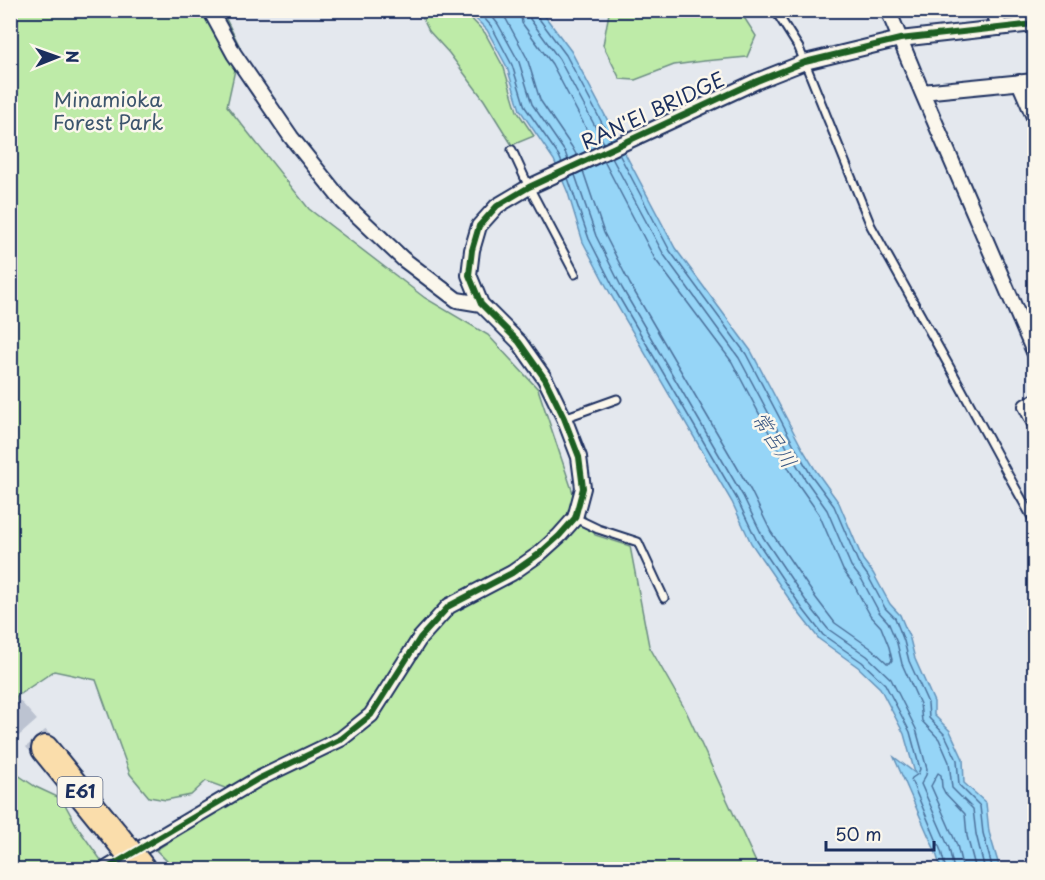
<svg xmlns="http://www.w3.org/2000/svg" width="1045" height="880" font-family="'Playpen Sans','Klee One',sans-serif">
  <style>
    .green { fill: #beeba8; stroke: #6c8d83; stroke-width: 1.5 }
    .water { fill: #96d5f7; stroke: #6593ba; stroke-width: 1.5 }
    .lines { fill: none; stroke-linecap: round; stroke-linejoin: round }
    .shore { stroke: #4c719b; stroke-width: 1.5 }
    .motorway-tunnel { stroke: #bcc3d1; stroke-width: 26; stroke-dasharray: 26 13; stroke-linecap: butt }
    .service-casing { stroke: #1b2f5e; stroke-width: 11 }
    .minor-casing { stroke: #1b2f5e; stroke-width: 18 }
    .motorway-casing { stroke: #1b2f5e; stroke-width: 30 }
    .service { stroke: #fbf7ec; stroke-width: 7 }
    .minor { stroke: #fbf7ec; stroke-width: 14 }
    .motorway { stroke: #faddab; stroke-width: 26 }
    .motorway-bridge-casing { stroke: #1b2f5e; stroke-width: 30; stroke-linecap: butt }
    .motorway-bridge { stroke: #faddab; stroke-width: 26 }
    .cycleway-casing { stroke: #fbf7ec; stroke-width: 10 }
    .cycleway { stroke: #1b5e20; stroke-width: 6 }
    .labels { text-anchor: middle; stroke-width: 5; stroke-linejoin: round; paint-order: stroke }
    .shield { fill: #fbf7ec; stroke: #5e6b89; stroke-width: 1.5 }
    .shield-label { font-size: 18px; font-weight: bold; fill: #1b2f5e }
    .park-label { font-size: 20px; fill: #3c556d; stroke: #fbf7ec }
    .street-label { font-size: 20px; fill: #1b2f5e; stroke: #fbf7ec }
    .water-label { font-size: 21px; font-style: italic; fill: #3a5884; stroke: #fbf7ec }
  </style>
  <rect width="100%" height="100%" fill="#e4e8ee"/>
  <filter id="ink" filterUnits="userSpaceOnUse"><feTurbulence type="fractalNoise" baseFrequency=".0167" numOctaves="2"/><feDisplacementMap in="SourceGraphic" scale="12" xChannelSelector="R" yChannelSelector="G"/><feConvolveMatrix kernelMatrix="1 2 1 2 8 2 1 2 1" color-interpolation-filters="sRGB"/></filter>
  <g filter="url(#ink)">
    <!-- green -->
    <path class="green" d="M 11,11 L 222,11 L 240,47 L 227,106 L 309,209 L 425,298 L 488,335 L 538,389 L 574,496 L 595,535 L 630,546 L 649,646 L 686,711 L 759,869 L 182,869 L 170,864 L 156,850 L 225,805 L 225,788 L 206,781 L 191,795 L 166,800 L 149,797 L 130,774 L 96,680 L 54,671 L 17,696 L 11,729 Z
      M 419,11 L 464,11 L 485,33 L 504,68 L 517,111 L 534,136 L 512,145 L 484,100 L 449,53 L 429,31 Z
      M 611,11 L 740,11 L 756,36 L 747,57 L 704,61 L 674,65 L 635,80 L 620,79 L 603,45 L 609,13 Z
      M 10,767 L 18,775 L 36,787 L 62,799 L 78,828 L 103,863 L 114,869 L 11,869 Z"/>
    <!-- water -->
    <path class="water" d="M 468,11 L 541,11 L 571,51 L 675,248 L 751,351 L 802,448 L 816,471 L 839,503 L 863,560 L 873,573 L 890,604 L 900,615 L 910,639 L 915,659 L 934,702 L 934,715 L 950,731 L 963,759 L 964,783 L 986,803 L 989,832 L 1000,869 L 941,869 L 936,853 L 894,757 L 915,773 L 904,734 L 880,688 L 858,667 L 819,639 L 798,612 L 751,543 L 732,502 L 611,295 L 583,242 L 568,193 L 554,160 L 520,110 L 507,67 L 487,30 Z"/>
    <g class="lines">
      <!-- shore -->
      <path class="shore" d="M 477,10 L 492,27 L 512,65 L 525,107 L 559,156 L 562,163
        M 487,10 L 498,24 L 519,62 L 532,104 L 565,152 L 568,160
        M 499,10 L 506,19 L 527,58 L 540,100 L 572,147 L 577,156
        M 520,10 L 522,23 L 552,64 L 596,147
        M 529,10 L 530,19 L 559,59 L 604,143
        M 536,10 L 537,16 L 566,55 L 611,140
        M 619,154 L 670,251 L 746,354 L 797,451 L 811,475 L 834,506 L 858,562 L 868,576 L 885,608 L 895,618 L 904,641 L 909,661 L 928,703 L 929,718 L 945,735 L 957,760 L 959,785 L 980,806 L 983,833 L 993,870
        M 612,158 L 664,255 L 739,358 L 791,455 L 805,479 L 827,510 L 851,566 L 862,580 L 879,612 L 888,622 L 897,643 L 902,664 L 920,704 L 922,721 L 939,739 L 949,762 L 952,788 L 973,809 L 976,834 L 985,870
        M 583,171 L 604,233 L 630,284 L 751,491 L 771,532 L 816,598 L 835,623 L 872,649 L 887,663 L 890,663 L 892,660 L 889,647 L 881,627 L 870,615 L 854,585 L 843,570 L 819,514 L 798,484 L 783,459 L 732,362 L 655,259 L 604,161
        M 575,175 L 596,236 L 622,288 L 743,496 L 763,537 L 808,604 L 828,629 L 867,656 L 891,679 L 916,729 L 927,769 L 926,775 L 921,784 L 949,848 L 954,870
        M 568,178 L 589,239 L 616,292 L 737,499 L 757,541 L 802,608 L 823,635 L 862,662 L 885,684 L 910,732 L 920,769 L 918,774 L 912,778 L 911,780 L 941,851 L 946,870
        M 963,870 L 957,845 L 931,786 L 938,773 L 941,775 L 942,787 L 945,793 L 965,814 L 967,836 L 976,870"/>
      <!-- motorway-tunnel -->
      <path class="motorway-tunnel" d="M 10,709 L 45,749"/>
      <defs>
        <path id="service" d="M 775,10 L 799,48 L 871,226 L 954,375 L 1006,471 L 1034,521
          M 512,150 L 529,187 L 575,274
          M 564,418 L 617,399
          M 575,518 L 598,529 L 638,542 L 664,598"/>
        <path id="minor" d="M 210,10 L 234,54 L 291,137 L 343,202 L 403,259 L 457,300 L 481,304
          M 888,10 L 922,92 L 1034,352
          M 993,10 L 1000,28
          M 1019,82 L 1034,117
          M 922,92 L 1034,81
          M 1034,402 L 1026,406 L 1034,422
          M 104,870 L 258,779 L 341,739 L 371,715 L 420,638 L 449,606 L 512,573 L 539,554 L 559,536 L 575,518 L 583,488 L 579,457 L 564,418 L 545,379 L 519,342 L 481,304 L 469,275 L 472,250 L 479,226 L 497,206 L 529,187 L 757,81 L 805,62 L 900,39 L 1034,24"/>
        <path id="motorway" d="M 45,749 L 115,835"/>
      </defs>
      <!-- service casing -->
      <use href="#service" class="service-casing"/>
      <!-- minor casing -->
      <use href="#minor" class="minor-casing"/>
      <!-- motorway casing -->
      <use href="#motorway" class="motorway-casing"/>
      <!-- service -->
      <use href="#service" class="service"/>
      <!-- minor -->
      <use href="#minor" class="minor"/>
      <!-- motorway -->
      <use href="#motorway" class="motorway"/>
      <defs>
        <path id="motorway-bridge" d="M 115,835 L 143,870"/>
      </defs>
      <!-- motorway-bridge casing -->
      <use href="#motorway-bridge" class="motorway-bridge-casing"/>
      <!-- motorway-bridge -->
      <use href="#motorway-bridge" class="motorway-bridge"/>
      <defs>
        <path id="cycleway" d="M 104,870 L 258,779 L 341,739 L 371,715 L 420,638 L 449,606 L 512,573 L 539,554 L 559,536 L 575,518 L 583,488 L 579,457 L 564,418 L 545,379 L 519,342 L 481,304 L 469,275 L 472,250 L 479,226 L 497,206 L 529,187 L 757,81 L 805,62 L 900,39 L 1034,24"/>
      </defs>
      <!-- cycleway casing -->
      <use href="#cycleway" class="cycleway-casing"/>
      <!-- cycleway -->
      <use href="#cycleway" class="cycleway"/>
    </g>
  </g>
  <g class="labels">
    <!-- shield labels -->
    <rect class="shield" x="57.5" y="777" width="45" height="30" rx="4.5"/>
    <g class="shield-label">
      <text x="80" y="798">E61</text>
    </g>
    <!-- park labels -->
    <g class="park-label">
      <text x="108" y="107">Minamioka<tspan x="108" dy="23">Forest Park</tspan></text>
    </g>
    <!-- street labels -->
    <g class="street-label">
      <text transform="translate(653 111) rotate(-25)" y="7">RAN'EI BRIDGE</text>
    </g>
    <!-- water labels -->
    <g class="water-label">
      <text transform="translate(774 440) rotate(57)" y="7">常呂川</text>
    </g>
  </g>
  <!-- margin -->
  <rect width="1045" height="880" fill="none" stroke="#fbf7ec" stroke-width="36"/>
  <rect x="18" y="18" width="1009" height="844" fill="none" stroke="#1b2f5e" stroke-width="2" filter="url(#ink)"/>
  <!-- north arrow -->
  <g transform="translate(57 57) rotate(89)" stroke="#fbf7ec" stroke-width="4.5" paint-order="stroke">
  <path d="M0-4.5L10 22L0 15L-10 22Z" fill="#1b2f5e"/>
  <text y="-9" font-size="16" font-weight="bold" text-anchor="middle" fill="#1b2f5e">N</text>
  </g>
  <!-- scale -->
  <path d="M826 841v9h108v-9" fill="none" stroke="#1b2f5e" stroke-width="3"/>
  <text x="835" y="841" font-size="18" fill="#1b2f5e" stroke="#fbf7ec" stroke-width="4.5" paint-order="stroke">50 m</text>
</svg>
